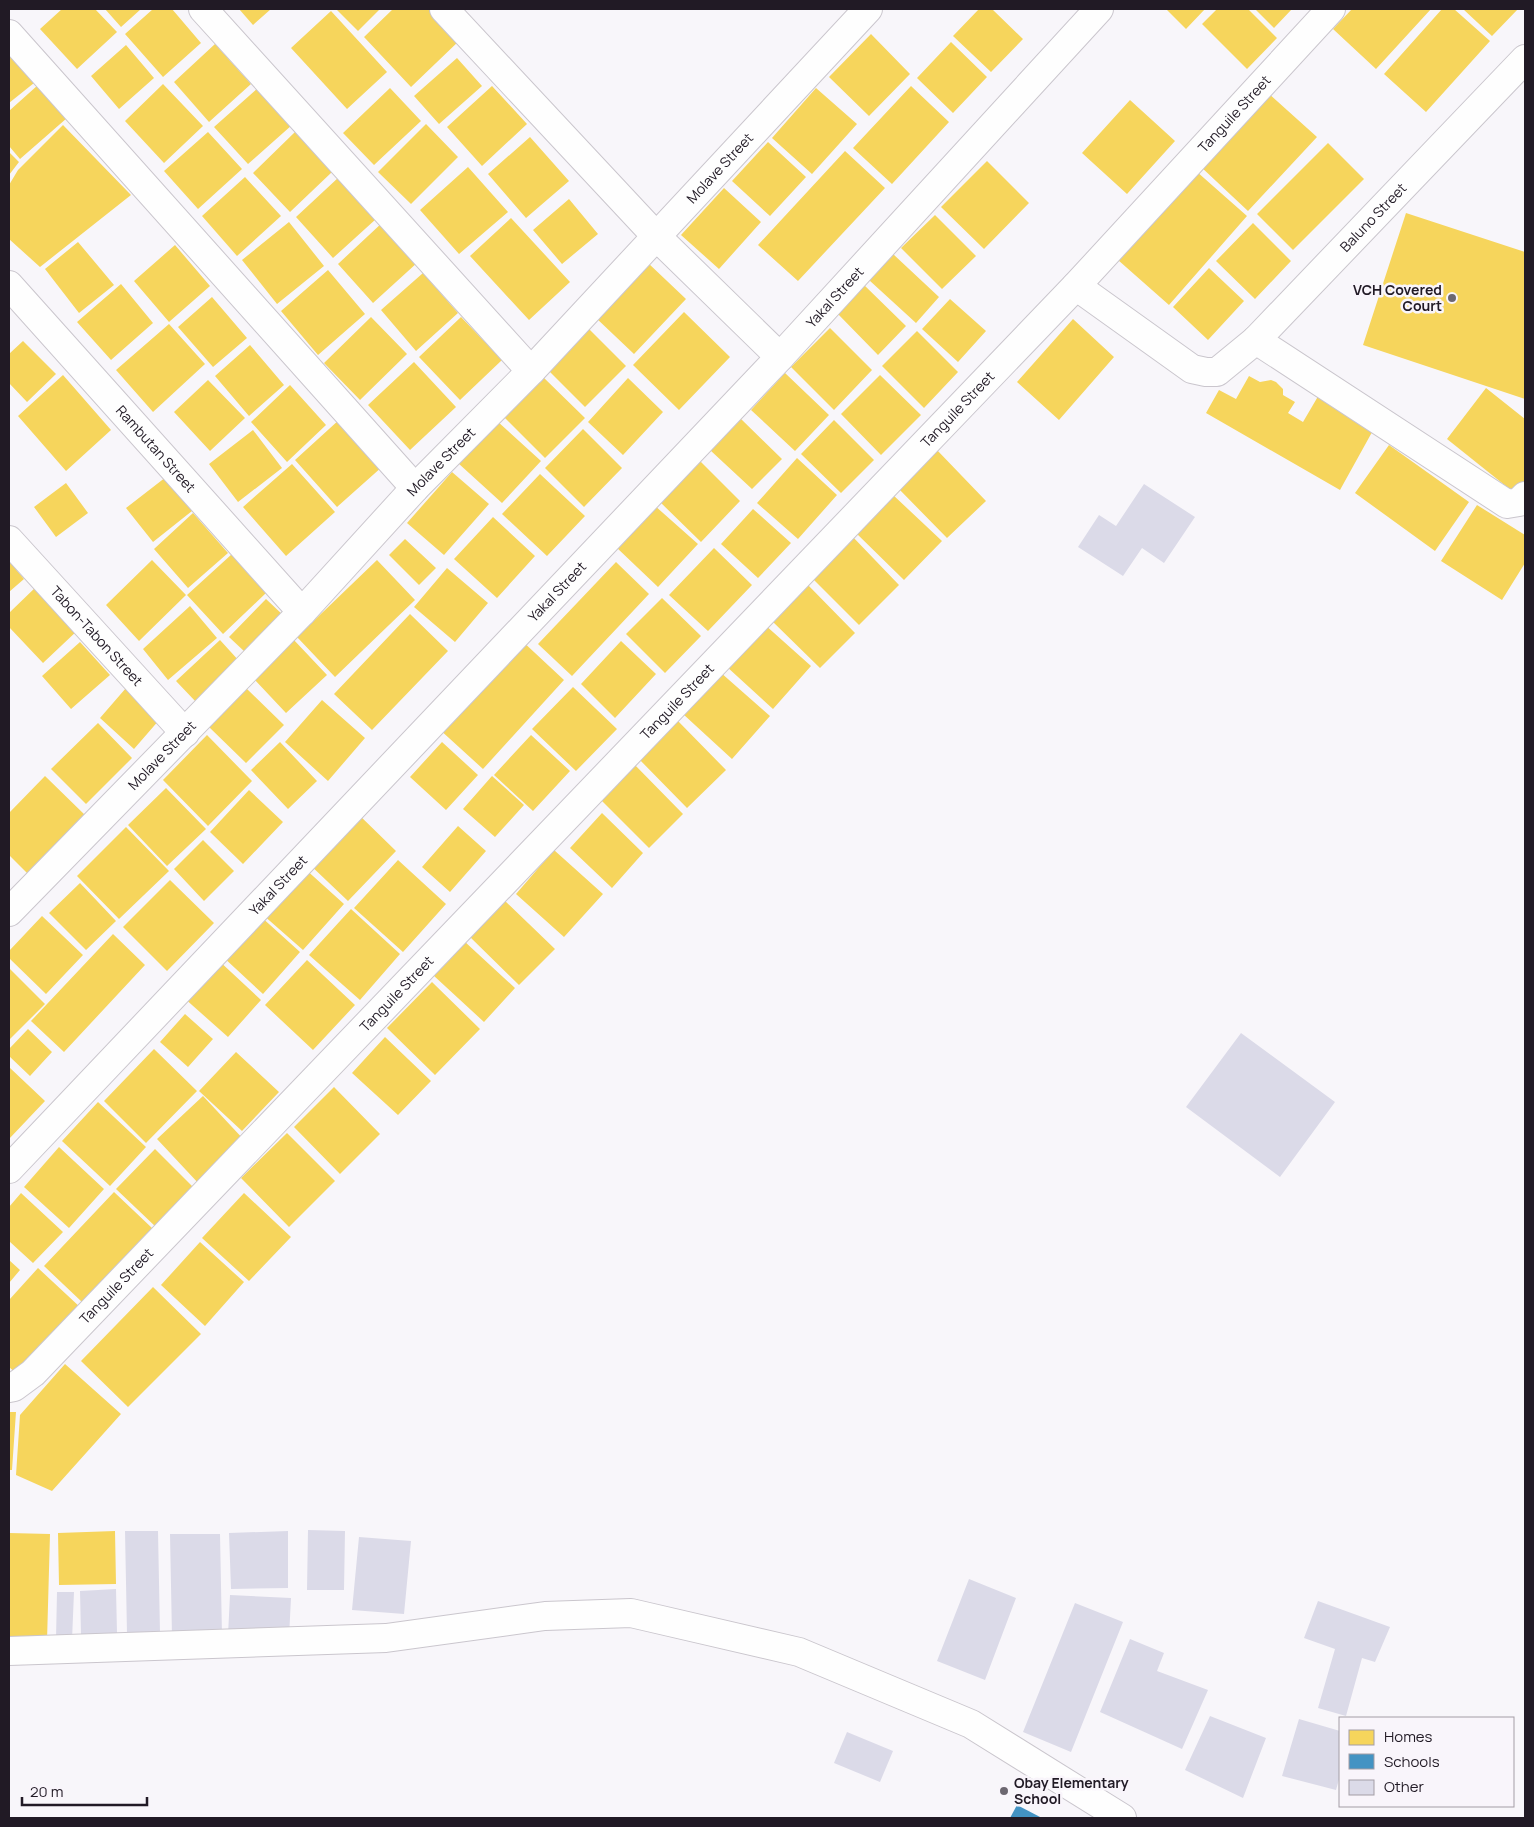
<svg xmlns="http://www.w3.org/2000/svg" width="1534" height="1827" font-family="Manrope,sans-serif">
  <style>
    .homes { fill: #f6d55c }
    .schools { fill: #4393c3 }
    .building { fill: #dbdae8 }
    .lines { fill: none; stroke-linecap: round; stroke-linejoin: round }
    .minor-casing { stroke: #cac6cd; stroke-width: 30 }
    .minor { stroke: #fefefe; stroke-width: 28 }
    .poi-dot { fill: #6c6770; stroke: #f9f5fb; stroke-width: 2 }
    .labels { text-anchor: middle; stroke-width: 5; stroke-linejoin: round; paint-order: stroke }
    .street-label { font-size: 14px; fill: #211a25; stroke: #f9f5fb }
    .poi-label { font-size: 14px; font-weight: bold; fill: #211a25; stroke: #f9f5fb; text-anchor: end }
  </style>
  <rect width="100%" height="100%" fill="#f8f6fa"/>
  <!-- homes -->
  <path class="homes" d="M 62,9 L 95,9 L 117,32 L 77,69 L 40,29 Z
    M 105,9 L 141,9 L 121,27 Z
    M 153,9 L 172,9 L 201,43 L 163,77 L 125,34 Z
    M 239,9 L 271,9 L 253,25 Z
    M 336,9 L 380,9 L 358,31 Z
    M 393,9 L 433,9 L 461,39 L 411,87 L 364,37 Z
    M 979,9 L 992,9 L 1023,39 L 991,72 L 953,36 Z
    M 1166,9 L 1205,9 L 1186,29 Z
    M 1217,9 L 1248,9 L 1277,38 L 1247,69 L 1202,24 Z
    M 1255,9 L 1292,9 L 1274,28 Z
    M 1352,9 L 1431,9 L 1376,69 L 1333,29 Z
    M 1442,9 L 1454,9 L 1490,41 L 1426,112 L 1384,74 Z
    M 1463,9 L 1518,9 L 1492,36 Z
    M 331,11 L 387,72 L 347,109 L 291,48 Z
    M 871,34 L 910,74 L 869,116 L 829,77 Z
    M 951,42 L 987,77 L 953,113 L 917,78 Z
    M 215,44 L 251,84 L 209,122 L 174,82 Z
    M 126,45 L 154,78 L 119,109 L 91,76 Z
    M 9,49 L 34,83 L 9,103 Z
    M 457,58 L 482,86 L 439,124 L 414,96 Z
    M 163,84 L 203,126 L 164,163 L 125,121 Z
    M 38,85 L 67,118 L 20,159 L 9,146 L 9,111 Z
    M 492,86 L 527,124 L 482,166 L 447,127 Z
    M 911,86 L 949,122 L 892,184 L 853,148 Z
    M 259,87 L 292,125 L 248,164 L 214,127 Z
    M 390,88 L 421,121 L 374,165 L 343,133 Z
    M 816,88 L 857,124 L 812,174 L 772,138 Z
    M 1268,93 L 1317,137 L 1248,211 L 1200,166 Z
    M 1130,100 L 1175,141 L 1127,194 L 1082,153 Z
    M 426,124 L 458,157 L 411,204 L 378,172 Z
    M 63,125 L 131,195 L 40,267 L 9,239 L 9,185 L 18,170 Z
    M 208,132 L 242,169 L 198,209 L 164,171 Z
    M 295,132 L 332,172 L 290,212 L 253,173 Z
    M 530,137 L 569,181 L 526,218 L 488,174 Z
    M 768,142 L 806,177 L 770,216 L 732,181 Z
    M 1328,143 L 1364,179 L 1293,250 L 1257,214 Z
    M 845,151 L 885,188 L 798,281 L 758,245 Z
    M 9,152 L 19,162 L 9,175 Z
    M 987,161 L 1029,203 L 984,249 L 941,207 Z
    M 468,167 L 508,212 L 459,254 L 420,210 Z
    M 1196,171 L 1247,216 L 1169,305 L 1118,260 Z
    M 245,177 L 281,216 L 237,256 L 202,216 Z
    M 339,177 L 376,219 L 333,258 L 296,217 Z
    M 724,188 L 761,222 L 719,269 L 681,235 Z
    M 569,199 L 598,234 L 562,264 L 533,230 Z
    M 1406,213 L 1525,252 L 1525,399 L 1363,345 Z
    M 935,215 L 976,256 L 942,289 L 901,248 Z
    M 511,218 L 570,282 L 529,320 L 470,256 Z
    M 289,222 L 324,266 L 277,304 L 242,260 Z
    M 383,222 L 418,262 L 373,303 L 338,264 Z
    M 1253,223 L 1291,261 L 1255,299 L 1216,261 Z
    M 78,242 L 114,285 L 79,313 L 45,269 Z
    M 175,245 L 210,286 L 169,322 L 134,281 Z
    M 893,254 L 939,297 L 916,323 L 869,280 Z
    M 647,262 L 686,299 L 634,354 L 595,317 Z
    M 1209,268 L 1244,301 L 1208,340 L 1173,307 Z
    M 328,270 L 365,314 L 318,355 L 281,311 Z
    M 423,273 L 458,313 L 416,351 L 381,310 Z
    M 121,284 L 153,323 L 111,360 L 77,322 Z
    M 863,284 L 906,326 L 878,355 L 836,312 Z
    M 212,297 L 247,338 L 213,367 L 178,327 Z
    M 950,299 L 986,331 L 958,362 L 922,329 Z
    M 684,312 L 730,357 L 679,410 L 633,365 Z
    M 371,317 L 407,354 L 360,400 L 324,363 Z
    M 461,317 L 502,360 L 460,400 L 419,357 Z
    M 1073,319 L 1114,357 L 1059,420 L 1017,382 Z
    M 169,324 L 205,364 L 153,412 L 116,370 Z
    M 588,328 L 626,366 L 585,407 L 547,369 Z
    M 830,328 L 872,370 L 834,410 L 791,367 Z
    M 917,331 L 958,372 L 924,408 L 882,366 Z
    M 23,341 L 56,374 L 27,402 L 9,383 L 9,354 Z
    M 250,345 L 284,385 L 249,416 L 215,376 Z
    M 414,362 L 456,407 L 410,450 L 368,405 Z
    M 785,373 L 829,415 L 795,451 L 751,410 Z
    M 63,375 L 111,430 L 66,471 L 18,416 Z
    M 880,375 L 921,415 L 881,455 L 841,414 Z
    M 542,376 L 585,418 L 545,458 L 503,416 Z
    M 1249,376 L 1260,382 L 1271,380 L 1276,382 L 1283,389 L 1283,395 L 1295,402 L 1288,413 L 1303,422 L 1320,393 L 1376,425 L 1340,490 L 1206,413 L 1219,390 L 1236,399 Z
    M 628,378 L 663,412 L 623,455 L 588,422 Z
    M 208,380 L 245,418 L 210,451 L 174,412 Z
    M 290,385 L 326,425 L 287,462 L 251,422 Z
    M 1486,388 L 1525,419 L 1525,484 L 1517,495 L 1447,439 Z
    M 740,418 L 782,459 L 752,489 L 710,450 Z
    M 340,419 L 383,466 L 337,507 L 295,460 Z
    M 834,420 L 874,460 L 841,493 L 801,454 Z
    M 497,421 L 541,461 L 502,503 L 458,463 Z
    M 583,429 L 622,468 L 584,507 L 545,468 Z
    M 253,430 L 282,468 L 238,502 L 209,464 Z
    M 1389,445 L 1469,502 L 1435,551 L 1355,493 Z
    M 936,449 L 986,501 L 947,538 L 897,487 Z
    M 797,458 L 837,495 L 798,539 L 757,503 Z
    M 698,459 L 740,501 L 701,542 L 659,501 Z
    M 292,464 L 335,512 L 286,556 L 243,507 Z
    M 452,472 L 489,504 L 444,555 L 407,523 Z
    M 540,474 L 585,516 L 547,556 L 502,514 Z
    M 166,477 L 192,511 L 153,542 L 126,508 Z
    M 66,483 L 88,513 L 56,537 L 34,507 Z
    M 892,494 L 942,541 L 904,580 L 855,532 Z
    M 654,505 L 698,544 L 658,587 L 616,547 Z
    M 1477,505 L 1525,535 L 1525,563 L 1502,600 L 1441,561 Z
    M 753,509 L 791,543 L 758,578 L 721,544 Z
    M 193,513 L 228,553 L 188,588 L 154,549 Z
    M 493,517 L 535,556 L 497,598 L 454,559 Z
    M 851,535 L 899,585 L 859,625 L 810,576 Z
    M 405,539 L 436,568 L 419,585 L 389,555 Z
    M 714,548 L 752,585 L 708,631 L 669,595 Z
    M 232,554 L 266,593 L 223,634 L 187,595 Z
    M 152,560 L 186,595 L 139,641 L 106,605 Z
    M 377,560 L 415,600 L 335,677 L 297,637 Z
    M 9,561 L 24,579 L 9,592 Z
    M 616,562 L 649,594 L 572,676 L 538,644 Z
    M 447,568 L 488,603 L 455,642 L 414,607 Z
    M 807,584 L 855,633 L 820,668 L 771,620 Z
    M 38,585 L 79,629 L 43,663 L 9,627 L 9,613 Z
    M 662,598 L 701,636 L 665,673 L 626,634 Z
    M 266,599 L 284,616 L 246,653 L 229,637 Z
    M 190,606 L 217,638 L 168,680 L 143,649 Z
    M 410,614 L 448,651 L 372,730 L 334,694 Z
    M 764,624 L 811,666 L 773,709 L 726,666 Z
    M 293,639 L 327,675 L 286,713 L 252,677 Z
    M 520,639 L 564,680 L 483,769 L 438,728 Z
    M 220,640 L 240,662 L 196,702 L 176,681 Z
    M 621,641 L 656,674 L 615,718 L 581,684 Z
    M 80,642 L 110,675 L 71,709 L 42,676 Z
    M 720,672 L 770,716 L 732,759 L 683,714 Z
    M 573,687 L 617,729 L 576,771 L 532,729 Z
    M 126,688 L 160,719 L 134,749 L 100,718 Z
    M 247,689 L 284,725 L 246,763 L 209,727 Z
    M 322,700 L 365,738 L 328,781 L 285,742 Z
    M 677,720 L 726,770 L 687,808 L 638,758 Z
    M 98,723 L 132,758 L 86,804 L 51,769 Z
    M 207,735 L 252,781 L 208,826 L 163,780 Z
    M 531,735 L 570,771 L 533,811 L 494,775 Z
    M 280,742 L 317,781 L 288,809 L 251,770 Z
    M 442,742 L 478,775 L 446,810 L 410,777 Z
    M 632,762 L 683,814 L 649,848 L 598,797 Z
    M 45,776 L 86,816 L 29,875 L 9,855 L 9,813 Z
    M 492,776 L 524,805 L 495,837 L 463,809 Z
    M 166,788 L 206,829 L 167,866 L 128,825 Z
    M 249,790 L 283,822 L 243,864 L 210,832 Z
    M 355,811 L 396,851 L 348,901 L 307,862 Z
    M 602,813 L 643,853 L 612,888 L 570,848 Z
    M 458,826 L 486,851 L 450,892 L 422,867 Z
    M 126,827 L 169,871 L 119,919 L 77,876 Z
    M 203,840 L 234,871 L 204,901 L 174,869 Z
    M 554,850 L 603,894 L 564,937 L 516,894 Z
    M 398,860 L 446,904 L 403,952 L 354,908 Z
    M 303,867 L 344,904 L 303,950 L 262,914 Z
    M 170,880 L 214,923 L 167,971 L 123,927 Z
    M 80,883 L 116,921 L 86,950 L 49,913 Z
    M 504,900 L 555,949 L 519,985 L 469,936 Z
    M 351,909 L 400,954 L 360,1000 L 309,955 Z
    M 259,915 L 300,952 L 263,994 L 222,956 Z
    M 42,916 L 83,955 L 46,994 L 9,958 L 9,951 Z
    M 113,934 L 145,965 L 64,1052 L 31,1021 Z
    M 464,941 L 515,988 L 484,1022 L 433,975 Z
    M 217,959 L 261,1000 L 228,1037 L 183,997 Z
    M 307,960 L 355,1005 L 313,1050 L 265,1005 Z
    M 9,968 L 45,1004 L 9,1040 Z
    M 432,982 L 480,1029 L 435,1075 L 387,1028 Z
    M 185,1014 L 213,1039 L 188,1067 L 160,1042 Z
    M 28,1029 L 52,1052 L 30,1076 L 9,1056 L 9,1049 Z
    M 385,1037 L 431,1081 L 398,1115 L 352,1073 Z
    M 154,1049 L 197,1091 L 146,1143 L 104,1101 Z
    M 236,1052 L 279,1092 L 242,1131 L 199,1091 Z
    M 9,1067 L 45,1101 L 9,1139 Z
    M 334,1087 L 380,1134 L 340,1174 L 294,1127 Z
    M 203,1096 L 246,1142 L 200,1185 L 157,1139 Z
    M 98,1102 L 146,1147 L 110,1186 L 62,1141 Z
    M 287,1133 L 335,1181 L 289,1227 L 241,1178 Z
    M 59,1147 L 104,1189 L 69,1228 L 24,1187 Z
    M 155,1149 L 195,1189 L 157,1228 L 116,1189 Z
    M 114,1192 L 152,1228 L 82,1302 L 44,1266 Z
    M 21,1193 L 63,1232 L 33,1263 L 9,1241 L 9,1207 Z
    M 244,1193 L 291,1237 L 249,1281 L 202,1238 Z
    M 200,1242 L 244,1282 L 205,1326 L 161,1285 Z
    M 9,1260 L 20,1270 L 9,1283 Z
    M 38,1268 L 81,1308 L 19,1376 L 9,1367 L 9,1300 Z
    M 153,1287 L 201,1334 L 128,1407 L 81,1361 Z
    M 65,1364 L 121,1414 L 52,1491 L 16,1475 L 20,1415 Z
    M 9,1412 L 16,1412 L 12,1470 L 9,1470 Z
    M 115,1531 L 116,1584 L 59,1585 L 58,1533 Z
    M 9,1533 L 50,1534 L 47,1641 L 9,1640 Z"/>
  <!-- schools -->
  <path class="schools" d="M 1017,1805 L 1042,1818 L 1010,1818 Z"/>
  <!-- building -->
  <path class="building" d="M 1144,484 L 1195,517 L 1164,563 L 1142,548 L 1123,576 L 1078,547 L 1099,515 L 1116,526 Z
    M 1241,1033 L 1335,1102 L 1280,1177 L 1186,1107 Z
    M 308,1530 L 345,1531 L 344,1590 L 307,1590 Z
    M 125,1531 L 158,1531 L 160,1633 L 127,1634 Z
    M 288,1531 L 288,1588 L 231,1589 L 229,1533 Z
    M 170,1534 L 220,1534 L 222,1636 L 172,1637 Z
    M 359,1537 L 411,1541 L 404,1614 L 352,1610 Z
    M 969,1579 L 1016,1598 L 985,1680 L 937,1661 Z
    M 116,1589 L 117,1633 L 81,1635 L 80,1591 Z
    M 57,1592 L 74,1592 L 72,1640 L 56,1639 Z
    M 230,1595 L 291,1598 L 289,1637 L 228,1635 Z
    M 1318,1601 L 1390,1627 L 1375,1662 L 1362,1658 L 1346,1716 L 1318,1708 L 1335,1649 L 1304,1638 Z
    M 1075,1603 L 1123,1622 L 1071,1752 L 1023,1732 Z
    M 1130,1639 L 1164,1653 L 1157,1671 L 1208,1690 L 1182,1749 L 1100,1712 Z
    M 1210,1716 L 1266,1738 L 1243,1798 L 1185,1770 Z
    M 1299,1719 L 1340,1731 L 1340,1776 L 1336,1790 L 1282,1776 Z
    M 847,1732 L 893,1751 L 880,1782 L 834,1763 Z"/>
  <g class="lines">
    <defs>
      <g id="minor">
        <path d="M 203,9 L 531,371"/>
        <path d="M 444,9 L 657,237 L 780,357"/>
        <path d="M 9,34 L 415,488"/>
        <path id="s1" d="M 9,285 L 302,612"/>
        <path id="s2" d="M 1076,286 L 1192,369 L 1206,372 L 1217,372 L 1256,340 L 1525,59"/>
        <path d="M 1256,340 L 1507,504 L 1519,502 L 1525,496"/>
        <path id="s3" d="M 9,540 L 185,733"/>
        <path id="s4" d="M 9,912 L 302,612 L 415,488 L 531,371 L 868,9"/>
        <path id="s5" d="M 9,1169 L 780,357 L 1099,9"/>
        <path id="s6" d="M 9,1388 L 14,1387 L 33,1373 L 1076,286 L 1331,9"/>
        <path d="M 9,1651 L 386,1638 L 545,1616 L 631,1613 L 799,1652 L 971,1724 L 1122,1818"/>
      </g>
    </defs>
    <!-- minor casing -->
    <use href="#minor" class="minor-casing"/>
    <!-- minor -->
    <use href="#minor" class="minor"/>
  </g>
  <!-- markers -->
  <g class="poi-dot">
    <circle cx="1452" cy="298" r="5"/>
    <circle cx="1004" cy="1791" r="5"/>
  </g>
  <g class="labels">
    <!-- street labels -->
    <g class="street-label">
      <text dy="5" stroke="none"><textPath href="#s6" startOffset="1769">Tanguile Street</textPath></text>
      <text dy="5" stroke="none"><textPath href="#s4" startOffset="1029">Molave Street</textPath></text>
      <text dy="5" stroke="none"><textPath href="#s2" startOffset="388">Baluno Street</textPath></text>
      <text dy="5" stroke="none"><textPath href="#s5" startOffset="1201">Yakal Street</textPath></text>
      <text dy="5" stroke="none"><textPath href="#s6" startOffset="1364">Tanguile Street</textPath></text>
      <text dy="5" stroke="none"><textPath href="#s1" startOffset="220">Rambutan Street</textPath></text>
      <text dy="5" stroke="none"><textPath href="#s4" startOffset="624">Molave Street</textPath></text>
      <text dy="5" stroke="none"><textPath href="#s5" startOffset="796">Yakal Street</textPath></text>
      <text dy="5" stroke="none"><textPath href="#s3" startOffset="130">Tabon-Tabon Street</textPath></text>
      <text dy="5" stroke="none"><textPath href="#s6" startOffset="959">Tanguile Street</textPath></text>
      <text dy="5" stroke="none"><textPath href="#s4" startOffset="219">Molave Street</textPath></text>
      <text dy="5" stroke="none"><textPath href="#s5" startOffset="391">Yakal Street</textPath></text>
      <text dy="5" stroke="none"><textPath href="#s6" startOffset="554">Tanguile Street</textPath></text>
      <text dy="5" stroke="none"><textPath href="#s6" startOffset="149">Tanguile Street</textPath></text>
    </g>
    <!-- poi labels -->
    <g class="poi-label">
      <text x="1442" y="295">VCH Covered<tspan x="1442" dy="16">Court</tspan></text>
      <text x="1014" y="1788" text-anchor="start">Obay Elementary<tspan x="1014" dy="16">School</tspan></text>
    </g>
  </g>
  <!-- border -->
  <rect width="1534" height="1827" fill="none" stroke="#211a25" stroke-width="20"/>
  <!-- legend -->
  <rect x="1339" y="1717" width="175" height="90" fill="#f9f5fb" stroke="#a39da5"/>
  <rect x="1349" y="1730" width="25" height="15" fill="#f6d55c" stroke="#a39da5"/>
  <text x="1384" y="1742" font-size="15" fill="#211a25">Homes</text>
  <rect x="1349" y="1754" width="25" height="15" fill="#4393c3" stroke="#a39da5"/>
  <text x="1384" y="1767" font-size="15" fill="#211a25">Schools</text>
  <rect x="1349" y="1780" width="25" height="15" fill="#dbdae8" stroke="#a39da5"/>
  <text x="1384" y="1792" font-size="15" fill="#211a25">Other</text>
  <!-- scale -->
  <path d="M22 1797v8h125v-8" fill="none" stroke="#211a25" stroke-width="2.5"/>
  <text x="30" y="1797" font-size="15" fill="#211a25" stroke="#f9f5fb" stroke-width="4" paint-order="stroke">20 m</text>
</svg>
